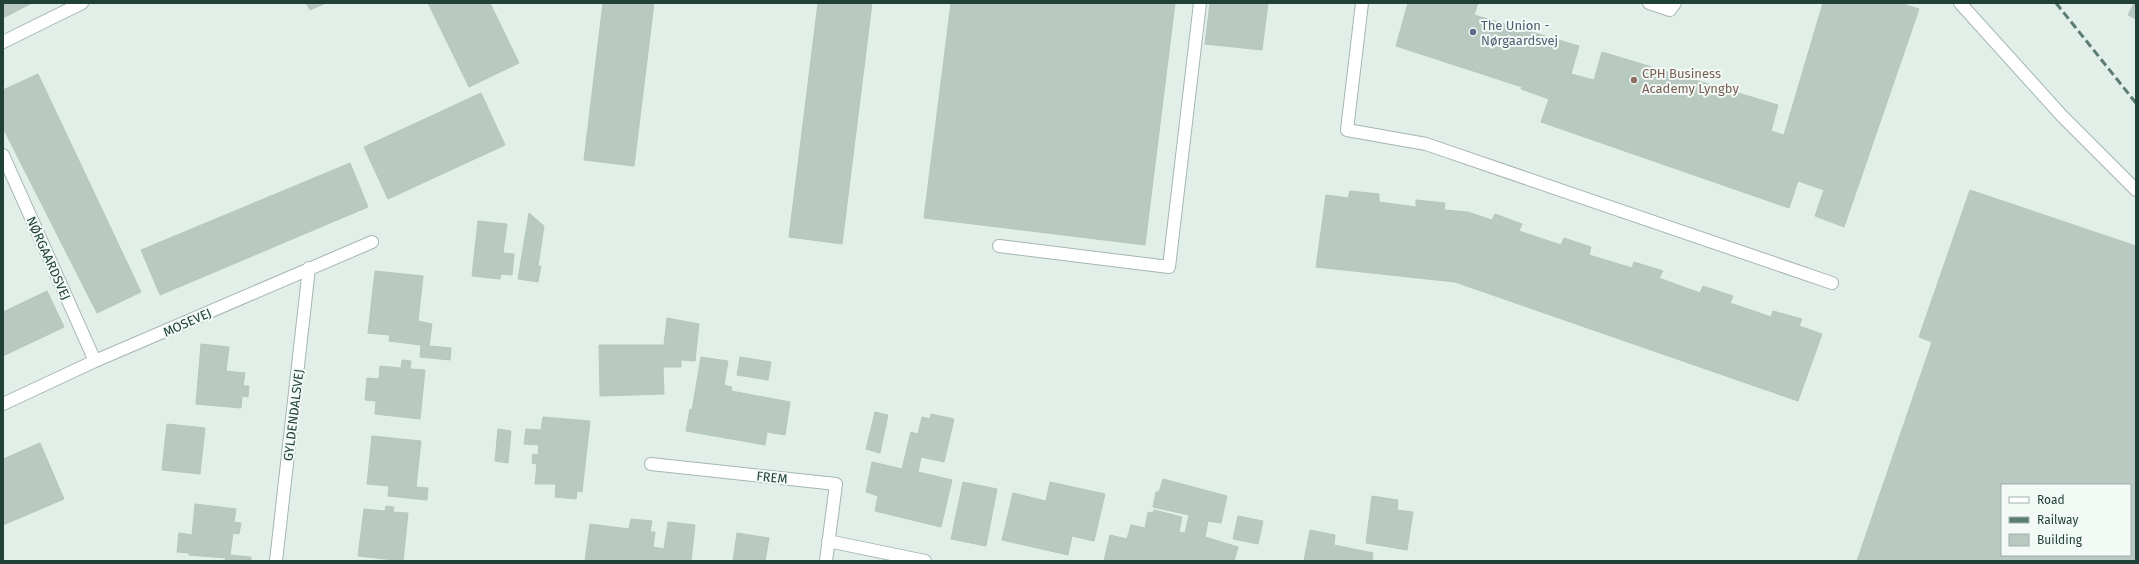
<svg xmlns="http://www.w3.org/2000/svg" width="2139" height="564" font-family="'Fira Sans',sans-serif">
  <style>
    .building { fill: #b7c9c1; stroke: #b4c8bf; fill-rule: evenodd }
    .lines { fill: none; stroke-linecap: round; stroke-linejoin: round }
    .service-casing { stroke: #a4b7b0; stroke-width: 14 }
    .minor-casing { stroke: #a4b7b0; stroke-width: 14 }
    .tertiary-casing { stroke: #a4b7b0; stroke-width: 14 }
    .service { stroke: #fff; stroke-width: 12 }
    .minor { stroke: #fff; stroke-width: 12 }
    .tertiary { stroke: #fff; stroke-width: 12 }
    .rail { stroke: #5a7c73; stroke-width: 3; stroke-dasharray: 8 4; stroke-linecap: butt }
    .service-dot { fill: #5c6f8a; stroke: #f3faf6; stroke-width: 1.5 }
    .education-dot { fill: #8d6e63; stroke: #f3faf6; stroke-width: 1.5 }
    .labels { text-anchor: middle; stroke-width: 4; stroke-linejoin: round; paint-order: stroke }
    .service-label { font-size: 13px; fill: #4e5e75; stroke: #f3faf6; text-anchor: start }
    .education-label { font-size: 13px; fill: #785e54; stroke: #f3faf6; text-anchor: start }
    .street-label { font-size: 13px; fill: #204138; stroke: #f3faf6 }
  </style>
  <rect width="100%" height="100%" fill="#e2eee8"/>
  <!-- building -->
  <path class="building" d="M 3,3 L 32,3 L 3,18 Z
    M 306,3 L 326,3 L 310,10 Z
    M 428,3 L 490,3 L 519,63 L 469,87 Z
    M 603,3 L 654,3 L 634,166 L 584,160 Z
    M 818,3 L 872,3 L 842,244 L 789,237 Z
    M 951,3 L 1175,3 L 1145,245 L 924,218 Z
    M 1210,3 L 1268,3 L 1262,50 L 1205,44 Z
    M 1408,3 L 1478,3 L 1474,15 L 1579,46 L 1571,74 L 1594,80 L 1602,52 L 1778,105 L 1771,131 L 1784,135 L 1823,3 L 1900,3 L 1919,9 L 1844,227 L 1815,216 L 1824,190 L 1798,181 L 1789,208 L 1541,122 L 1549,99 L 1521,89 L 1522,87 L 1396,46 Z
    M 2134,3 L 2136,3 L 2136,19 L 2128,15 Z
    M 38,74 L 141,292 L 97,313 L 3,128 L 3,90 Z
    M 481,93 L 505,145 L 388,199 L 364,147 Z
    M 350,163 L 368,207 L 160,295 L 141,250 Z
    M 1970,190 L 2136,246 L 2136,561 L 1857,561 L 1932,342 L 1919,337 ZM 2002,485 L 2130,485 L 2130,555 L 2002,555 Z
    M 1350,191 L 1379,194 L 1379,202 L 1416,207 L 1416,200 L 1445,203 L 1444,210 L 1468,212 L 1492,220 L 1495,214 L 1522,224 L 1519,231 L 1561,245 L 1564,238 L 1591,247 L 1589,255 L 1632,268 L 1634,262 L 1663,271 L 1659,278 L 1700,293 L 1703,286 L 1733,296 L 1730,303 L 1771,317 L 1773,311 L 1802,319 L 1799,326 L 1822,334 L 1798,401 L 1455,282 L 1316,267 L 1326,195 L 1348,198 Z
    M 529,213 L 544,226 L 538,266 L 541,266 L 538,282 L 518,279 Z
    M 478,221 L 507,224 L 503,253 L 514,254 L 512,275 L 501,274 L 500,279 L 472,276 Z
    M 375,271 L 423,276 L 418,321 L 432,324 L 429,346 L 451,348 L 450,360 L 420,357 L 421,345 L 389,341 L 390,335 L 368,333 Z
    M 47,291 L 64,327 L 3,356 L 3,312 Z
    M 667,318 L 699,324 L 695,361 L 681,360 L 681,367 L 663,367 L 664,394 L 600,396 L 599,345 L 664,345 Z
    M 201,344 L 229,347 L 226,371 L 245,373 L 243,386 L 249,386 L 248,397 L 242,396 L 241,408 L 196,404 Z
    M 701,357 L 728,361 L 724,385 L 732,387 L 731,391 L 790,402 L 785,435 L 767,432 L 765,445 L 686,431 L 690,409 L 692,410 Z
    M 740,357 L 771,362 L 768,380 L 737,375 Z
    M 402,360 L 411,361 L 410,369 L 425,370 L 420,419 L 375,414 L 376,401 L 365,400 L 367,378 L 379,379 L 380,366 L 401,368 Z
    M 875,412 L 888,415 L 880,453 L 866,449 Z
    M 931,414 L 954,419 L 944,462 L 921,457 L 918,472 L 952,480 L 941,527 L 875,511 L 878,496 L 866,492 L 872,462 L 902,469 L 911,432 L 918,434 L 922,417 L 930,419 Z
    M 543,417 L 590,421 L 582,492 L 577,491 L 576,499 L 555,497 L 556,484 L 535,484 L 537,464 L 532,463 L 533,454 L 538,455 L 539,445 L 524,444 L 526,429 L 541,430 Z
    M 167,424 L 205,428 L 200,474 L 162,470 Z
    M 498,429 L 511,431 L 508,463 L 495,461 Z
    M 372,436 L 421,441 L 416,487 L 428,488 L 427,500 L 388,496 L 389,486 L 367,484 Z
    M 40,443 L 64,499 L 3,525 L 3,459 Z
    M 1163,479 L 1227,496 L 1221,523 L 1208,521 L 1205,537 L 1238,547 L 1234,561 L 1104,561 L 1110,535 L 1127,539 L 1131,525 L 1145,528 L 1148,512 L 1153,513 L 1154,510 L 1182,517 L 1179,532 L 1185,533 L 1189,515 L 1153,507 L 1156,492 L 1159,492 Z
    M 963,482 L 997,489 L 986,546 L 951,539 Z
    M 1050,482 L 1105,494 L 1094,541 L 1072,536 L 1068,555 L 1002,540 L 1013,493 L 1046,501 Z
    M 1372,496 L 1398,500 L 1397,510 L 1413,512 L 1407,550 L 1366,543 Z
    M 195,504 L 236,509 L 234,522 L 241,523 L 239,534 L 233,533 L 230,555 L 251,557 L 251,561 L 225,561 L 226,558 L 189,555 L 189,553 L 177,552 L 179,533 L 192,535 Z
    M 386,506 L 394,507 L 393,512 L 408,513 L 403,561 L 358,556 L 364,509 L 385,511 Z
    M 1238,516 L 1263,521 L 1258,544 L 1233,539 Z
    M 631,519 L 652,521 L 650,532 L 655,532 L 653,547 L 664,549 L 668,522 L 695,525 L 691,561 L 585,561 L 590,524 L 629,529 Z
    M 1310,530 L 1335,535 L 1334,545 L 1373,553 L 1372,561 L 1304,561 Z
    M 737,533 L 769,538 L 765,561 L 733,561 Z"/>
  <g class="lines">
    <defs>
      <path id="service" d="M 1362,3 L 1347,130 L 1426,144 L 1832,283
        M 1649,3 L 1670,10 L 1675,3
        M 1960,3 L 2062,116 L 2136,190
        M 999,246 L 1169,267 L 1200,3"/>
      <path id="minor" d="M 3,155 L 95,361
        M 3,404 L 95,361 L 372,242
        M 651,464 L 836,484 L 826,561
        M 828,541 L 925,561
        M 276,561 L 309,268"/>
      <path id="tertiary" d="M 3,42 L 82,3"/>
    </defs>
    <!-- service casing -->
    <use href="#service" class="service-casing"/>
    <!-- minor casing -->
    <use href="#minor" class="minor-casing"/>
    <!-- tertiary casing -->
    <use href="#tertiary" class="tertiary-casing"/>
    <!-- service -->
    <use href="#service" class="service"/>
    <!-- minor -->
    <use href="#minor" class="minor"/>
    <!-- tertiary -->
    <use href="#tertiary" class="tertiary"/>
    <!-- rail -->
    <path class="rail" d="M 2056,3 L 2136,103"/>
  </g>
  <!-- markers -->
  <circle class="service-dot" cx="1473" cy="32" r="4"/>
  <circle class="education-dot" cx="1634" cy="80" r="4"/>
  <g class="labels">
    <!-- service labels -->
    <g class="service-label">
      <text x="1481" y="30">The Union -<tspan x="1481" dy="15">Nørgaardsvej</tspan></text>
    </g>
    <!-- education labels -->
    <g class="education-label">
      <text x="1642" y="78">CPH Business<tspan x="1642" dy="15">Academy Lyngby</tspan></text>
    </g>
    <!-- street labels -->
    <g class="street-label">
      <text transform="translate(49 258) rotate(66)" y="5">NØRGAARDSVEJ</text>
      <text transform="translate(187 322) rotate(-24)" y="5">MOSEVEJ</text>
      <text transform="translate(293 415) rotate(-83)" y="5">GYLDENDALSVEJ</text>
      <text transform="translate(772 477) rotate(6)" y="5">FREM</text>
    </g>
  </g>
  <!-- border -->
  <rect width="2139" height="564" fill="none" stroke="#204138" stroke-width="8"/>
  <!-- legend -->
  <rect x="2001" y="484" width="130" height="72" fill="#f3faf6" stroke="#9fb0aa"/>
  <rect x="2009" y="497" width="20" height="6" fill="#ffffff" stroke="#9fb0aa"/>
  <text x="2037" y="504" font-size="12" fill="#204138">Road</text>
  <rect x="2009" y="517" width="20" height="6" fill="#5a7c73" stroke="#9fb0aa"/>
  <text x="2037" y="524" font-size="12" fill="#204138">Railway</text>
  <rect x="2009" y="534" width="20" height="12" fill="#b7c9c1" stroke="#9fb0aa"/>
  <text x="2037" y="544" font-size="12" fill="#204138">Building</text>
</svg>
